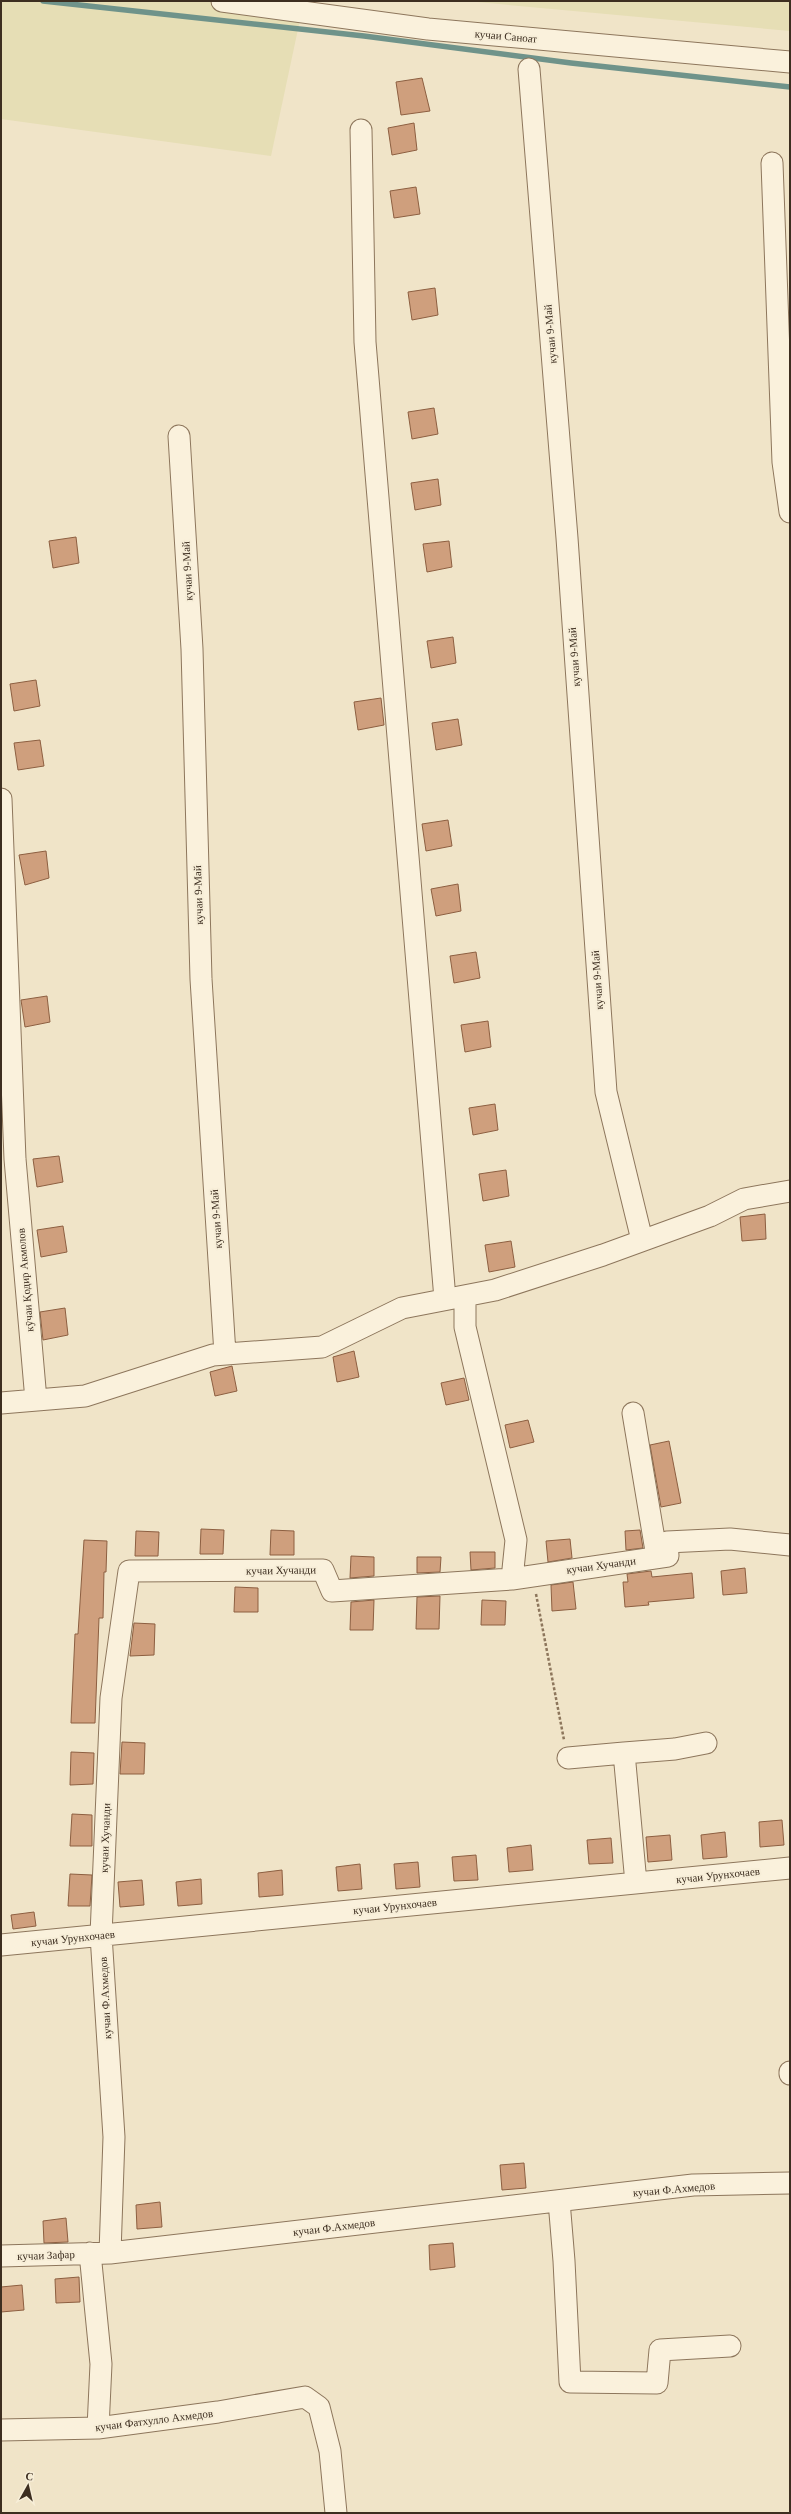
<svg xmlns="http://www.w3.org/2000/svg" width="791" height="2514" font-family="'Times New Roman',serif">
  <style>
    .farmland { fill: #e6deb5 }
    .lines { fill: none; stroke-linecap: round; stroke-linejoin: round }
    .stream { stroke: #6f938a; stroke-width: 5.5 }
    .building { fill: #cf9f7d; stroke: #8d5f41 }
    .minor-casing { stroke: #8d765c; stroke-width: 23 }
    .path { stroke: #8d765c; stroke-width: 2.5; stroke-dasharray: 3 2; stroke-linecap: butt }
    .minor { stroke: #faf1dc; stroke-width: 21 }
    .labels { text-anchor: middle; stroke-width: 4; stroke-linejoin: round; paint-order: stroke }
    .street-label { font-size: 11px; fill: #3d2e20; stroke: #f7eed8 }
  </style>
  <rect width="100%" height="100%" fill="#f0e4c8"/>
  <!-- farmland -->
  <path class="farmland" d="M 1,1 L 304,1 L 271,156 L 1,119 Z
    M 466,1 L 790,1 L 790,31 Z"/>
  <g class="lines">
    <!-- stream -->
    <path class="stream" d="M 43,1 L 364,36 L 571,63 L 790,87"/>
  </g>
  <!-- building -->
  <path class="building" d="M 422,78 L 430,111 L 401,115 L 396,82 Z
    M 414,123 L 417,150 L 392,155 L 388,128 Z
    M 416,187 L 420,214 L 394,218 L 390,191 Z
    M 435,288 L 438,315 L 412,320 L 408,292 Z
    M 434,408 L 438,434 L 412,439 L 408,412 Z
    M 438,479 L 441,505 L 415,510 L 411,483 Z
    M 76,537 L 79,563 L 53,568 L 49,541 Z
    M 449,541 L 452,567 L 427,572 L 423,544 Z
    M 453,637 L 456,663 L 431,668 L 427,641 Z
    M 36,680 L 40,706 L 14,711 L 10,684 Z
    M 381,698 L 384,725 L 358,730 L 354,702 Z
    M 458,719 L 462,745 L 436,750 L 432,723 Z
    M 40,740 L 44,766 L 18,770 L 14,743 Z
    M 448,820 L 452,846 L 426,851 L 422,824 Z
    M 46,851 L 49,878 L 25,885 L 19,855 Z
    M 458,884 L 461,911 L 436,916 L 431,889 Z
    M 476,952 L 480,978 L 454,983 L 450,956 Z
    M 47,996 L 50,1022 L 25,1027 L 21,1000 Z
    M 488,1021 L 491,1047 L 465,1052 L 461,1025 Z
    M 495,1104 L 498,1130 L 473,1135 L 469,1108 Z
    M 59,1156 L 63,1182 L 37,1187 L 33,1159 Z
    M 506,1170 L 509,1196 L 483,1201 L 479,1174 Z
    M 765,1214 L 766,1239 L 742,1241 L 740,1217 Z
    M 63,1226 L 67,1252 L 41,1257 L 37,1230 Z
    M 511,1241 L 515,1267 L 489,1272 L 485,1245 Z
    M 65,1308 L 68,1335 L 43,1340 L 40,1312 Z
    M 354,1351 L 359,1377 L 337,1382 L 333,1357 Z
    M 232,1366 L 237,1391 L 215,1396 L 210,1372 Z
    M 464,1378 L 469,1400 L 446,1405 L 441,1383 Z
    M 528,1420 L 534,1442 L 510,1448 L 505,1425 Z
    M 669,1441 L 681,1503 L 661,1507 L 650,1445 Z
    M 201,1529 L 224,1530 L 223,1554 L 200,1554 Z
    M 271,1530 L 294,1531 L 294,1555 L 270,1555 Z
    M 640,1530 L 643,1548 L 626,1550 L 625,1531 Z
    M 136,1531 L 159,1532 L 158,1556 L 135,1556 Z
    M 570,1539 L 572,1558 L 548,1562 L 546,1541 Z
    M 84,1540 L 107,1541 L 106,1572 L 104,1572 L 103,1618 L 99,1618 L 95,1723 L 71,1723 L 75,1634 L 78,1634 Z
    M 470,1552 L 495,1552 L 495,1568 L 471,1570 Z
    M 351,1556 L 374,1557 L 374,1576 L 350,1578 Z
    M 417,1557 L 441,1557 L 440,1572 L 417,1573 Z
    M 745,1568 L 747,1593 L 723,1595 L 721,1571 Z
    M 651,1571 L 652,1577 L 692,1573 L 694,1598 L 648,1602 L 649,1605 L 625,1607 L 623,1582 L 628,1582 L 627,1574 Z
    M 573,1582 L 576,1609 L 552,1611 L 551,1585 Z
    M 235,1587 L 258,1588 L 258,1612 L 234,1612 Z
    M 440,1596 L 439,1629 L 416,1629 L 417,1597 Z
    M 374,1600 L 373,1630 L 350,1630 L 351,1602 Z
    M 482,1600 L 506,1601 L 505,1625 L 481,1625 Z
    M 134,1623 L 155,1624 L 154,1655 L 130,1656 Z
    M 122,1742 L 145,1743 L 144,1774 L 120,1774 Z
    M 71,1752 L 94,1753 L 93,1784 L 70,1785 Z
    M 72,1814 L 92,1815 L 92,1846 L 70,1846 Z
    M 782,1820 L 784,1845 L 760,1847 L 759,1822 Z
    M 725,1832 L 727,1857 L 703,1859 L 701,1835 Z
    M 670,1835 L 672,1860 L 648,1862 L 646,1837 Z
    M 611,1838 L 613,1863 L 589,1864 L 587,1840 Z
    M 531,1845 L 533,1870 L 509,1872 L 507,1848 Z
    M 476,1855 L 478,1880 L 454,1881 L 452,1857 Z
    M 418,1862 L 420,1887 L 396,1889 L 394,1864 Z
    M 360,1864 L 362,1889 L 338,1891 L 336,1867 Z
    M 282,1870 L 283,1895 L 259,1897 L 258,1873 Z
    M 70,1874 L 92,1875 L 90,1906 L 68,1906 Z
    M 201,1879 L 202,1904 L 178,1906 L 176,1882 Z
    M 142,1880 L 144,1905 L 120,1907 L 118,1882 Z
    M 34,1912 L 36,1926 L 13,1929 L 11,1915 Z
    M 524,2163 L 526,2188 L 502,2190 L 500,2165 Z
    M 160,2202 L 162,2227 L 137,2229 L 136,2205 Z
    M 66,2218 L 68,2242 L 44,2243 L 43,2221 Z
    M 453,2243 L 455,2267 L 430,2270 L 429,2245 Z
    M 79,2277 L 80,2302 L 56,2303 L 55,2279 Z
    M 22,2285 L 24,2310 L 1,2312 L 1,2287 Z"/>
  <g class="lines">
    <defs>
      <path id="minor" d="M 222,1 L 428,29 L 790,62
        M 529,69 L 567,538 L 606,1092 L 642,1240
        M 361,130 L 365,342 L 445,1299
        M 772,163 L 783,462 L 790,512
        M 179,436 L 192,649 L 201,979 L 225,1354
        M 1,799 L 15,1159 L 36,1400
        M 465,1296 L 465,1327 L 516,1540 L 512,1579
        M 1,1403 L 85,1396 L 213,1355 L 322,1347 L 402,1308 L 495,1290 L 603,1255 L 710,1216 L 744,1199 L 790,1191
        M 633,1413 L 657,1557
        M 624,1753 L 675,1749 L 706,1743
        M 568,1758 L 624,1753 L 636,1883
        M 1,1945 L 790,1868
        M 790,2072 L 790,2074
        M 559,2201 L 564,2261 L 570,2382 L 657,2383 L 660,2350 L 730,2346
        M 90,2253 L 101,2364 L 98,2428
        M 110,2253 L 114,2137 L 101,1935 L 111,1698 L 129,1571 L 323,1570 L 332,1591 L 512,1579 L 668,1556 L 667,1542 L 730,1539 L 790,1545
        M 1,2256 L 110,2253 L 693,2185 L 790,2183
        M 1,2430 L 98,2428 L 218,2412 L 305,2397 L 319,2407 L 330,2451 L 336,2513"/>
    </defs>
    <!-- minor casing -->
    <use href="#minor" class="minor-casing"/>
    <!-- path -->
    <path class="path" d="M 536,1594 L 564,1740"/>
    <!-- minor -->
    <use href="#minor" class="minor"/>
  </g>
  <g class="labels">
    <!-- street labels -->
    <g class="street-label">
      <text transform="translate(506 36) rotate(5)" y="4">кучаи Саноат</text>
      <text transform="translate(550 334) rotate(-95)" y="4">кучаи 9-Май</text>
      <text transform="translate(187 571) rotate(-93)" y="4">кучаи 9-Май</text>
      <text transform="translate(574 657) rotate(-94)" y="4">кучаи 9-Май</text>
      <text transform="translate(198 895) rotate(-92)" y="4">кучаи 9-Май</text>
      <text transform="translate(597 980) rotate(-94)" y="4">кучаи 9-Май</text>
      <text transform="translate(216 1219) rotate(-94)" y="4">кучаи 9-Май</text>
      <text transform="translate(25 1280) rotate(-95)" y="4">кӯчаи Қодир Акмолов</text>
      <text transform="translate(601 1565) rotate(-8)" y="4">кучаи Хучанди</text>
      <text transform="translate(281 1570) rotate(-1)" y="4">кучаи Хучанди</text>
      <text transform="translate(105 1838) rotate(-88)" y="4">кучаи Хучанди</text>
      <text transform="translate(718 1875) rotate(-6)" y="4">кучаи Урунхочаев</text>
      <text transform="translate(395 1906) rotate(-6)" y="4">кучаи Урунхочаев</text>
      <text transform="translate(73 1938) rotate(-6)" y="4">кучаи Урунхочаев</text>
      <text transform="translate(105 1998) rotate(-93)" y="4">кучаи Ф.Ахмедов</text>
      <text transform="translate(674 2189) rotate(-5)" y="4">кучаи Ф.Ахмедов</text>
      <text transform="translate(334 2227) rotate(-7)" y="4">кучаи Ф.Ахмедов</text>
      <text transform="translate(46 2255) rotate(-2)" y="4">кучаи Зафар</text>
      <text transform="translate(154 2420) rotate(-7)" y="4">кучаи Фатхулло Ахмедов</text>
    </g>
  </g>
  <!-- border -->
  <rect width="791" height="2514" fill="none" stroke="#3d2e20" stroke-width="4"/>
  <!-- north arrow -->
  <g transform="translate(28 2486) rotate(8)" stroke="#f7eed8" stroke-width="3" paint-order="stroke">
  <path d="M0-3L7 15L0 10L-7 15Z" fill="#3d2e20"/>
  <text y="-6" font-size="11" font-weight="bold" text-anchor="middle" fill="#3d2e20">С</text>
  </g>
</svg>
